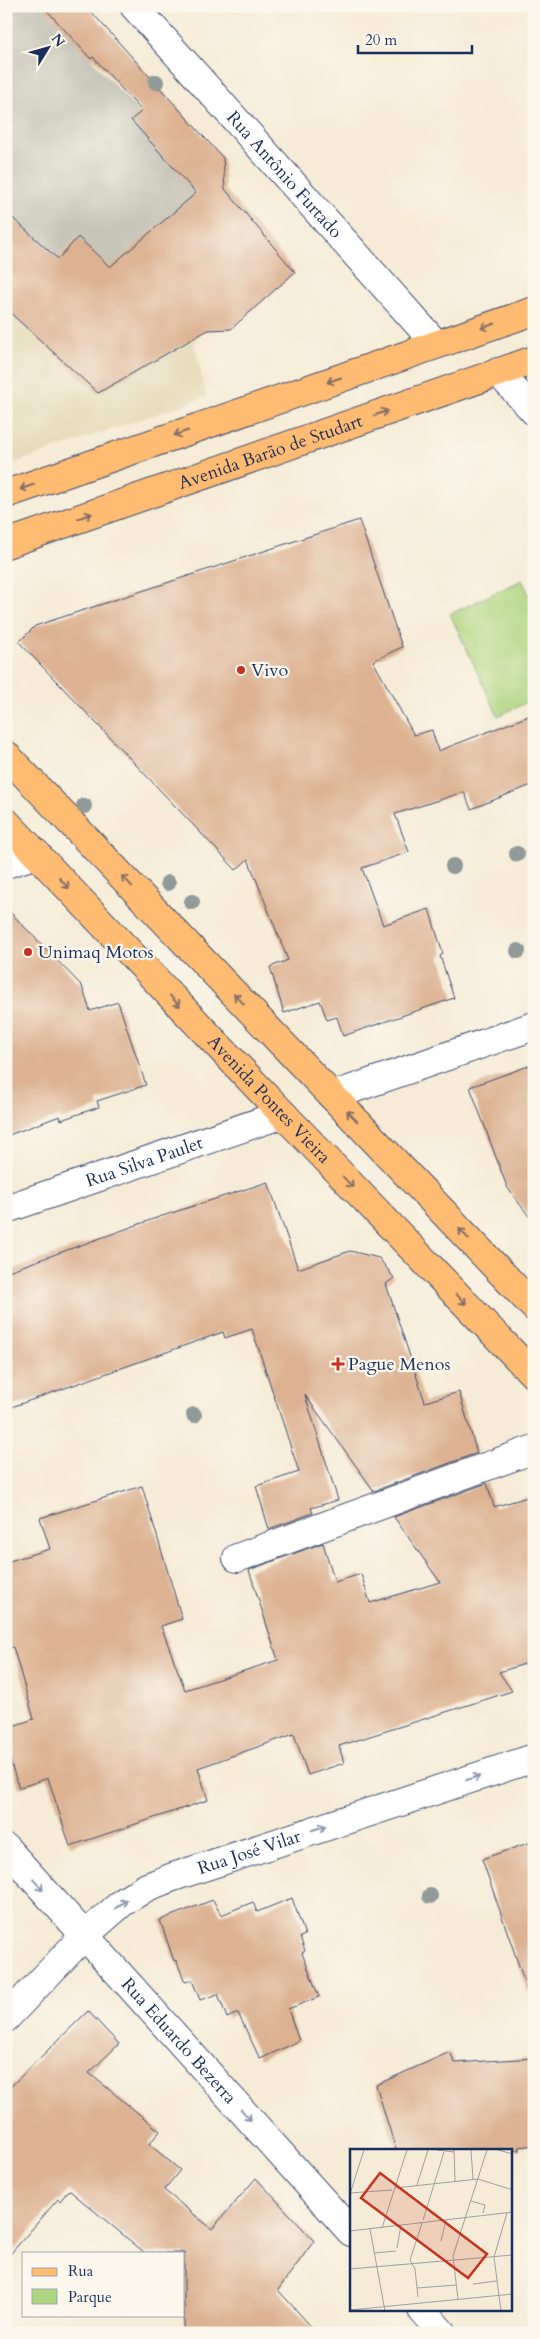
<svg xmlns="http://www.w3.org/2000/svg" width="540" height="2339" font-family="Cardo,serif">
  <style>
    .built { fill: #e5dbba }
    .industrial { fill: #c7c5b8 }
    .green { fill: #add47e; stroke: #64826e }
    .building { fill: #dcb293 }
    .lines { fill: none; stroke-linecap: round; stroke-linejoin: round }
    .minor-casing { stroke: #3c4b70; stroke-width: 30 }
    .major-casing { stroke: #3c4b70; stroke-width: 30 }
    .minor { stroke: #fff; stroke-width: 28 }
    .major { stroke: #ffbb71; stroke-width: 28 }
    .tree { fill: #919a98 }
    .oneway { stroke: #826e67 }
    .oneway2 { stroke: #8d97ae }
    .poi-dot { fill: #c8321e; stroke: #fbf7ec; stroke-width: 2 }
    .labels { text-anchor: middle; stroke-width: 4.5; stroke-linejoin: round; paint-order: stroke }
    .street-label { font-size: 18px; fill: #1b2f5e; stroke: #fbf7ec }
    .poi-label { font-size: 18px; fill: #1b2f5e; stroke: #fbf7ec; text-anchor: start }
    .inset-road { fill: none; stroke: #9ea0a6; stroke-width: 1 }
    .view { fill: #c8321e; fill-opacity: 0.15; stroke: #c8321e; stroke-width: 2.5 }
    .inset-edge { fill: none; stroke: #1b2f5e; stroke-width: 2.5 }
  </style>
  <rect width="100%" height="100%" fill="#fbf7ec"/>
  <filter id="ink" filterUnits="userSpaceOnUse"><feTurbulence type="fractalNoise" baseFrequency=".02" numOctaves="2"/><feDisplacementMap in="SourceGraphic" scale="10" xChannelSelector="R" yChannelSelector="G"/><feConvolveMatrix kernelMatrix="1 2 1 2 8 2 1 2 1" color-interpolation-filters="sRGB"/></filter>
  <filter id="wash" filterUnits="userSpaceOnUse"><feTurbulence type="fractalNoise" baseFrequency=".0096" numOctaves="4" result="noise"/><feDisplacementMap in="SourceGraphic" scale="20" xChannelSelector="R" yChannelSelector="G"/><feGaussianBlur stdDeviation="1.12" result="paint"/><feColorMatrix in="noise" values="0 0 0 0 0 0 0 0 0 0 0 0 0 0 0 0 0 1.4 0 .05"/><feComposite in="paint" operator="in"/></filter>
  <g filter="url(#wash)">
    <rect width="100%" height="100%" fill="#f5ebd6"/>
    <!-- built -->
    <path class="built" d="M 6,212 L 36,239 L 29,290 L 78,237 L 98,256 L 86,269 L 192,331 L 206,397 L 6,466 Z"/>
    <!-- industrial -->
    <path class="industrial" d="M 6,6 L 43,6 L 140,113 L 132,120 L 196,193 L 110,267 L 77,237 L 29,291 L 36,239 L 6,212 Z"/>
    <!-- green -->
    <path class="green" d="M 522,580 L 534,605 L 534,699 L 498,716 L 450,614 Z"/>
    <g id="blocks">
      <!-- building -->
      <path class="building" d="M 43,6 L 86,6 L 223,158 L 225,189 L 295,272 L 231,329 L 208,330 L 98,393 L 6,309 L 6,212 L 58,259 L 78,237 L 110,267 L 196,193 L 131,120 L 142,111 L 93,57 L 91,59 Z
        M 359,520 L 402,647 L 373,661 L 414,735 L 432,730 L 438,751 L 534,714 L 534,784 L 471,809 L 464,792 L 395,814 L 409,852 L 362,868 L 383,925 L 429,909 L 443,954 L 440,956 L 454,998 L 343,1036 L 337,1017 L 327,1020 L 320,1001 L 284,1013 L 270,967 L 288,960 L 248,859 L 236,870 L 19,642 L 35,626 Z
        M 6,908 L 82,986 L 90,1011 L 118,1002 L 146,1085 L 97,1101 L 99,1107 L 61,1120 L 60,1116 L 6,1136 Z
        M 534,1064 L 534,1223 L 507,1187 L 470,1087 Z
        M 268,1182 L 298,1269 L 350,1251 L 379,1258 L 394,1278 L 386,1284 L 425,1402 L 459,1392 L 477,1453 L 374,1491 L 305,1395 L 338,1500 L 311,1508 L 313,1513 L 269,1529 L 256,1486 L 299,1472 L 252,1329 L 225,1338 L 223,1332 L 6,1409 L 6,1272 L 159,1217 Z
        M 487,1483 L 494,1507 L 534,1495 L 534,1661 L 499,1672 L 512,1691 L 339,1746 L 344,1763 L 308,1775 L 294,1734 L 198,1768 L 208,1800 L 70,1846 L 48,1778 L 19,1788 L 6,1748 L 6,1728 L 34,1719 L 13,1647 L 6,1649 L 6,1562 L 50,1549 L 40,1518 L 142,1486 L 182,1619 L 161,1626 L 185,1690 L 278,1660 L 249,1570 L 323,1543 L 335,1582 L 361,1574 L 370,1603 L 440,1582 L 394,1517 Z
        M 534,1841 L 534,1994 L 529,1995 L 482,1859 Z
        M 292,1898 L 305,1935 L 300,1937 L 305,1951 L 302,1953 L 319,1997 L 288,2009 L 299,2041 L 260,2059 L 238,2013 L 227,2018 L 218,1994 L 200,2000 L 192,1980 L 185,1982 L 176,1960 L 174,1961 L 160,1920 L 213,1900 L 221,1915 L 253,1902 L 257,1912 Z
        M 88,2011 L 119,2044 L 89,2073 L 160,2131 L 149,2144 L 180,2170 L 164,2190 L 212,2229 L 256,2178 L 314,2241 L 278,2290 L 317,2333 L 184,2333 L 184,2253 L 145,2253 L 69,2190 L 60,2201 L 58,2199 L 6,2259 L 6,2091 Z
        M 450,2052 L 455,2063 L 534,2058 L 534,2145 L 519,2147 L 520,2150 L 396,2150 L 376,2085 Z"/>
    </g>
  </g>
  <g filter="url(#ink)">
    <use href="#blocks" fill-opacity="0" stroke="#3c4b70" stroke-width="1"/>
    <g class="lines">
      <defs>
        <g id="minor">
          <path id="s1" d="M 134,6 L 436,344"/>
          <path d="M 498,372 L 534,411"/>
          <path d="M 6,864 L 37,854"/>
          <path d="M 332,1096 L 534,1026"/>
          <path id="s2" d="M 6,1209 L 283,1114"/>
          <path d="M 237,1558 L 534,1449"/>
          <path id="s3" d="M 6,1848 L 351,2232"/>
          <path id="s4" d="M 6,2018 L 84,1936 L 123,1902 L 147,1887 L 173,1877 L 534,1758"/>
          <path d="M 422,2310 L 442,2333"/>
        </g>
        <g id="major">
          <path d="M 6,494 L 534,311"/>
          <path id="s5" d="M 6,544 L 534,360"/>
          <path d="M 6,755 L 534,1307"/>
          <path id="s6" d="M 6,822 L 283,1114 L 534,1375"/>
        </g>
      </defs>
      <!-- minor casing -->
      <use href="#minor" class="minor-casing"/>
      <!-- major casing -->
      <use href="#major" class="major-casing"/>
      <!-- minor -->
      <use href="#minor" class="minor"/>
      <!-- major -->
      <use href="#major" class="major"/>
    </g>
    <!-- trees -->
    <g class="tree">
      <circle cx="156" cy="82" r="8"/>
      <circle cx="84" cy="806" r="8"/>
      <circle cx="517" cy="854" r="8"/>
      <circle cx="453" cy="866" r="8"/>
      <circle cx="168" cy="883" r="8"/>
      <circle cx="192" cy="902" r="8"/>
      <circle cx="518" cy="951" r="8"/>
      <circle cx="194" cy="1415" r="8"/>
      <circle cx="430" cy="1896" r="8"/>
    </g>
    <!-- one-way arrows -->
    <defs><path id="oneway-shaft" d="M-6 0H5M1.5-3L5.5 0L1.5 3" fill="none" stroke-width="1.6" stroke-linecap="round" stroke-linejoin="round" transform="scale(1.25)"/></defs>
    <g class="oneway">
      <use href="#oneway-shaft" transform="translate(488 326) rotate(161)"/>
      <use href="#oneway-shaft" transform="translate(334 380) rotate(161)"/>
      <use href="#oneway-shaft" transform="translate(381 413) rotate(-19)"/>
      <use href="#oneway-shaft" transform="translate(181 433) rotate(161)"/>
      <use href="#oneway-shaft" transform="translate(27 487) rotate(161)"/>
      <use href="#oneway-shaft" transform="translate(85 516) rotate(-19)"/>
      <use href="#oneway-shaft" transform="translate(127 881) rotate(-134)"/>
      <use href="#oneway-shaft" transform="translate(64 883) rotate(47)"/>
      <use href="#oneway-shaft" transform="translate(239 999) rotate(-134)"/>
      <use href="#oneway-shaft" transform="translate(175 1001) rotate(47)"/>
      <use href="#oneway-shaft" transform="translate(352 1116) rotate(-134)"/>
      <use href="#oneway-shaft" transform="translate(348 1182) rotate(46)"/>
      <use href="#oneway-shaft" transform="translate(464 1234) rotate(-134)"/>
      <use href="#oneway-shaft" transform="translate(461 1299) rotate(46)"/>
    </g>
    <g class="oneway2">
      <use href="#oneway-shaft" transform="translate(473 1778) rotate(-18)"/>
      <use href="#oneway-shaft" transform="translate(319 1828) rotate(-18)"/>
      <use href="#oneway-shaft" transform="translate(38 1885) rotate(49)"/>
      <use href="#oneway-shaft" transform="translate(121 1904) rotate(-38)"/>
      <use href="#oneway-shaft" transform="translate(246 2115) rotate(48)"/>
    </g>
  </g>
  <!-- markers -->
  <g class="poi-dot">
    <circle cx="241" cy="670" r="5"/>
    <circle cx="28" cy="952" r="5"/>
    <path d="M335.5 1356.5h5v5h5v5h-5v5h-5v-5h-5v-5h5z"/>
  </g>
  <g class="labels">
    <!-- street labels -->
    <g class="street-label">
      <text dy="6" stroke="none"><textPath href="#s1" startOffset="226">Rua Antônio Furtado</textPath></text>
      <text dy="6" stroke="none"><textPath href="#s5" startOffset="280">Avenida Barão de Studart</textPath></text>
      <text dy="6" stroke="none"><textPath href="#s6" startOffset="382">Avenida Pontes Vieira</textPath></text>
      <text dy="6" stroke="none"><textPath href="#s2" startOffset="146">Rua Silva Paulet</textPath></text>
      <text dy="6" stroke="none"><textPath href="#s4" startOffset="301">Rua José Vilar</textPath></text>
      <text dy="6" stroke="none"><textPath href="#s3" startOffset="259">Rua Eduardo Bezerra</textPath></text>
    </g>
    <!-- poi labels -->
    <g class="poi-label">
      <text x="251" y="676">Vivo</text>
      <text x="38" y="958">Unimaq Motos</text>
      <text x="348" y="1370">Pague Menos</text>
    </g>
  </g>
  <!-- overview -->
  <g transform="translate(350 2149)">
    <rect width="162" height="162" fill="#f5ebd6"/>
    <path class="inset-road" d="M 87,1 L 104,3M 104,1 L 105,32M 121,1 L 123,30M 148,1 L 163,5M 67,36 L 78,1M 45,39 L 128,30 L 163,41M 0,44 L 42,41M 0,45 L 14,1M 121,52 L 135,56 L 133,64M 73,71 L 94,3M 32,79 L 57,1M 20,80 L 35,162M 0,82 L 163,63M 91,92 L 96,71M 47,99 L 51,76M 24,104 L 46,102M 0,120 L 163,106M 123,135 L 147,132M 67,139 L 106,136M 68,148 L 65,120 L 60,111 L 72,74M 108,150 L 103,107 L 137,1M 0,161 L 163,145M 151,162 L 144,108 L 157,64"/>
    <path class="view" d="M 30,24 L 137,105 L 118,129 L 11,49 Z"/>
    <rect width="162" height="162" class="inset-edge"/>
  </g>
  <!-- margin -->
  <rect width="540" height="2339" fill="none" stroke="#fbf7ec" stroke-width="25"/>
  <!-- legend -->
  <rect x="22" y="2252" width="162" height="65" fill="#fbf7ec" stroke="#a1a7b3"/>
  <rect x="32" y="2268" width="25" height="8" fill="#ffbb71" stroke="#a1a7b3"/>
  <text x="68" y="2276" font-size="15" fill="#1b2f5e">Rua</text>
  <rect x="32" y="2289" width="25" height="15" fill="#add47e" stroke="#a1a7b3"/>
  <text x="68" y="2302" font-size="15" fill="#1b2f5e">Parque</text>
  <!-- north arrow -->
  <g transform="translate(48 48) rotate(53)" stroke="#fbf7ec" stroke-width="4" paint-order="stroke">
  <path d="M0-4L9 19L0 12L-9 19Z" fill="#1b2f5e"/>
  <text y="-8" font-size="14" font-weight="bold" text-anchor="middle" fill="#1b2f5e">N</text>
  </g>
  <!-- scale -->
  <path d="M358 45v8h114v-8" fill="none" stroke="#1b2f5e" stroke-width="2.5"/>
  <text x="365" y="45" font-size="15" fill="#1b2f5e" stroke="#fbf7ec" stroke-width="4" paint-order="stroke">20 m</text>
</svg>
